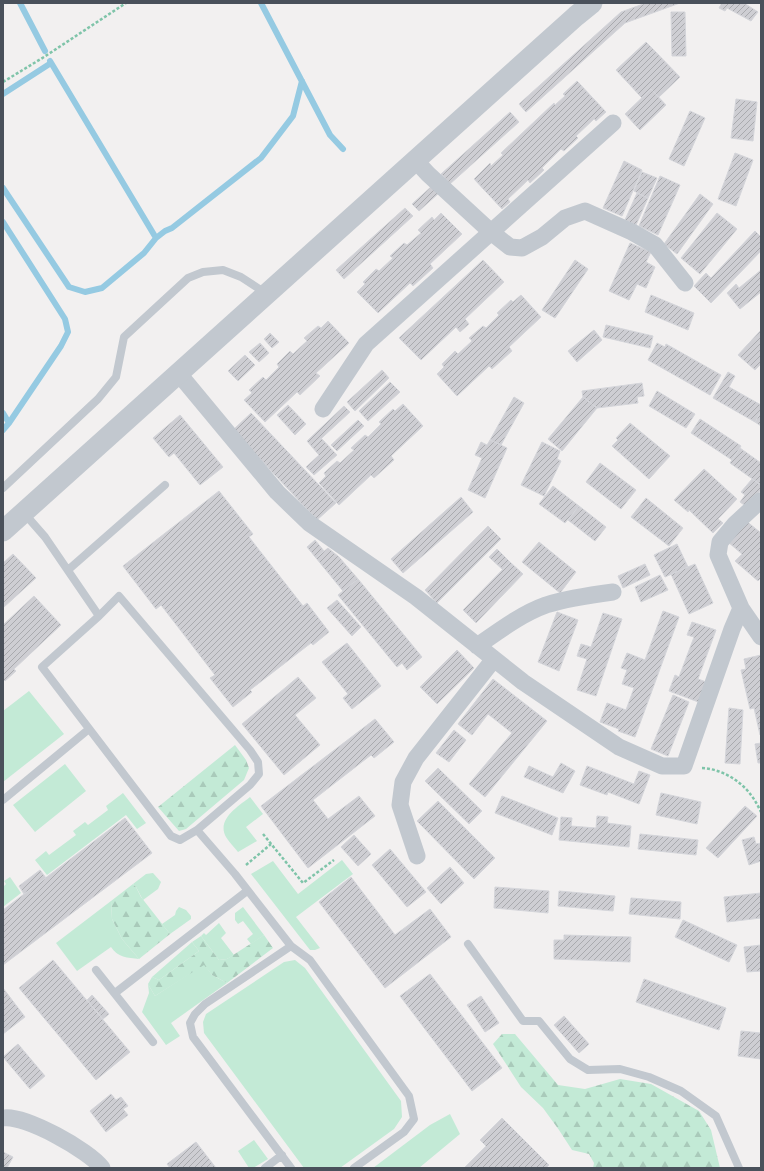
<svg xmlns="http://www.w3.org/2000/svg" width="764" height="1171" font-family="'Fira Sans',sans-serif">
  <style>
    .grass { fill: #c3ead6 }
    .forest { fill: url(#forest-firs) }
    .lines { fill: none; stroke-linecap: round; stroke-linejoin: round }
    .stream { stroke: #95cae2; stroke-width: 6 }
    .building { fill: url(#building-hatch); stroke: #d4d5da }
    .path { stroke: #7fc4a9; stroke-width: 2.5; stroke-dasharray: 3 2; stroke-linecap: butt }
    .service { stroke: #c2c8cf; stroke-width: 8 }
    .minor { stroke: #c2c8cf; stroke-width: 17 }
    .tertiary { stroke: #c2c8cf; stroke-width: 21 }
  </style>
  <defs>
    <pattern id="forest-firs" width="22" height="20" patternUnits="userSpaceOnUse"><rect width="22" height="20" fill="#c3ead6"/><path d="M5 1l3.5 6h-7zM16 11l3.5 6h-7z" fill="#a9caba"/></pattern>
    <pattern id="building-hatch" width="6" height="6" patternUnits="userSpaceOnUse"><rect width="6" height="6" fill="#ceced3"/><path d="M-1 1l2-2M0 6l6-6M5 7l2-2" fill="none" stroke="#a9aaae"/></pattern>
  </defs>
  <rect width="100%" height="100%" fill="#f2f0f0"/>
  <!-- grass -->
  <path class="grass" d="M 29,691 L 64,734 L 3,782 L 3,711 Z
    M 65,764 L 86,791 L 35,832 L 13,805 Z
    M 123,793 L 146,823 L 137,829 L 126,815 L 47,875 L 35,860 L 46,851 L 49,855 L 76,835 L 73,831 L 85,822 L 88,825 L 108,810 L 106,806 Z
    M 250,797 L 263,814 L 246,827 L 257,841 L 238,852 C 234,847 229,842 226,837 C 216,819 239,806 250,797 Z
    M 342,860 L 353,874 L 296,917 L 320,948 L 315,950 L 310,950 L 251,874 L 273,861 L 298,894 Z
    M 153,873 L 161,882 L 158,889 L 143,900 L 136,887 L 133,884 L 146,874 Z
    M 10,877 L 21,893 L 3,907 L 3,887 L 6,884 L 4,881 Z
    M 111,901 L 112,919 L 122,939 L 139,959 C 128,958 117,957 111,947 L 77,971 L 56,943 Z
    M 179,907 L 186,910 L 191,916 L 191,919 L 170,934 L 162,924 L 175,915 L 176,911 Z
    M 243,907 L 264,935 L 251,944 L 247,939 L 253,934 L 243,921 L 238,924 L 235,920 L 235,913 Z
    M 219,923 L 226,933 L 221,938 L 234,955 L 227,959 L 219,960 L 201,936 L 204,933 L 206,935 Z
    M 192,942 L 199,951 L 159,980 L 152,977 Z
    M 295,960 L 305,968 L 401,1101 L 402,1117 L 394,1129 L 340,1168 L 304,1168 L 204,1033 L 203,1022 L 206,1014 L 284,962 Z
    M 204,964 L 212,975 L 227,983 L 171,1023 L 180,1036 L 166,1045 L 142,1012 L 149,993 L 148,984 L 155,996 Z
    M 450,1114 L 460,1134 L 419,1168 L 373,1168 L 430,1125 Z
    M 254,1140 L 268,1159 L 253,1168 L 249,1168 L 238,1151 Z"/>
  <!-- forest -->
  <path class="forest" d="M 235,745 L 246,760 L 249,768 L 244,780 L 186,829 L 179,831 L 158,807 Z
    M 133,884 L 136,887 L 141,897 L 170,934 L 139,959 L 122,939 L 112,919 L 111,901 Z
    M 264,935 L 273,948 L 227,983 L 212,975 L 204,965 L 155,996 L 148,984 L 152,977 L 159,980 L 199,951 L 192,942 L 201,936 L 219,960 L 227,959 Z
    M 502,1034 L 515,1034 L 558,1085 L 585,1089 L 620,1079 L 651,1084 L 699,1111 L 711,1130 L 720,1168 L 593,1168 L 594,1163 L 589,1154 L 572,1150 L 559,1130 L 543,1108 L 521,1087 L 493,1044 Z"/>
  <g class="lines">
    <!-- stream -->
    <path class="stream" d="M 20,3 L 45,51
      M 261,3 L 330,135 L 343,149
      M 50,61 L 156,238
      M 3,94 L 51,63
      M 3,188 L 69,287 L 85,292 L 102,288 L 144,253 L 156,238 L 165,231 L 172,228 L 261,158 L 293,116 L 302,81
      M 3,222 L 65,319 L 68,332 L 61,346 L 9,423 L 3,430
      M 3,413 L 9,423"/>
  </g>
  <!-- building -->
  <path class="building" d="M 646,3 L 680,3 L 625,23 L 526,112 L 519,104 L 621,12 Z
    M 722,3 L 744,3 L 758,12 L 751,21 L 727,8 L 725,11 L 719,8 Z
    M 671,12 L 685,12 L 686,56 L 672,56 Z
    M 646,42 L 680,77 L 659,97 L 651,89 L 642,98 L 616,70 Z
    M 577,81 L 606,112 L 596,121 L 594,119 L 576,136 L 578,138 L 564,151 L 561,149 L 542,168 L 544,170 L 530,183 L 528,180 L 508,199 L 510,202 L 502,209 L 474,179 L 490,163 L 491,166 L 503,155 L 501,153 L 554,103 L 555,105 L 565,96 L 563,94 Z
    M 651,89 L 666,105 L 640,130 L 625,114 Z
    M 736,99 L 757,102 L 753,141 L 731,138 Z
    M 690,111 L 705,118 L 684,166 L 669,159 Z
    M 510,112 L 519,122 L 450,184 L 441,174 Z
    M 735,153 L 753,160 L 736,206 L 718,199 Z
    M 624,161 L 642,170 L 622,216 L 603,208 Z
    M 642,172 L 657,178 L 648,198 L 634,191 Z
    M 660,176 L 680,185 L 658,235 L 639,226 Z
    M 433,185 L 439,193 L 419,211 L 412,204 Z
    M 637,193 L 648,198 L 636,225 L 625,220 Z
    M 700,194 L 713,204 L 677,254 L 664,244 Z
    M 405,208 L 413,216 L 344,279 L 336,270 Z
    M 441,213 L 462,234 L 430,264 L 433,268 L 413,286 L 410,283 L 378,313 L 357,292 L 365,284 L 363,282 L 376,269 L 379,271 L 393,258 L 390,256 L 404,243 L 407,245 L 421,233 L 418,230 L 432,217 L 434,220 Z
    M 717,213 L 737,229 L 700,274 L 681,258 Z
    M 755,231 L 761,237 L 761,251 L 711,303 L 694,286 L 706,273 L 711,278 Z
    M 630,243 L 651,252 L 646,262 L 655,267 L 646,288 L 637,284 L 629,300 L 609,291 Z
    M 483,260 L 504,282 L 465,319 L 469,324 L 460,332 L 456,327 L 421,360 L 399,338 Z
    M 575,260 L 588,269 L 555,318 L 542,310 Z
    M 761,270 L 761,292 L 740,309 L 727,293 L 736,284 L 739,288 Z
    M 521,295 L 541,317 L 509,347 L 512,351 L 492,369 L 489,366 L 457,396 L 437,374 L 444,367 L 442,364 L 455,351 L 458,354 L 472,341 L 469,338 L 483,326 L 486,328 L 499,315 L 497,313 L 511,300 L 513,302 Z
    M 651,295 L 694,313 L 688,330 L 645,312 Z
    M 328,321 L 349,343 L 316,373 L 320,376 L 300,395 L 297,392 L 265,422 L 244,400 L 252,393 L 249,390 L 263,377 L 266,380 L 279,367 L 277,364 L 290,351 L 293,354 L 307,341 L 304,338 L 318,326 L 321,328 Z
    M 606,325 L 653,336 L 650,348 L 603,337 Z
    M 594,330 L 602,340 L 577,362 L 568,351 Z
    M 761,330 L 761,364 L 755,370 L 738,355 Z
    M 270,333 L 279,342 L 272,348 L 264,339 Z
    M 260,343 L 269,353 L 259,362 L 249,352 Z
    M 657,343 L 665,347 L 666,344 L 721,375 L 710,395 L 648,360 Z
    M 245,355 L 255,365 L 238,381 L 228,371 Z
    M 382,370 L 389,378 L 355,411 L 347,402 Z
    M 728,372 L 735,376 L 729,387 L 761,405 L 761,411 L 755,422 L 713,398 Z
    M 390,382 L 400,392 L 368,421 L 359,411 Z
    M 642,383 L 644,396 L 637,397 L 638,403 L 597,408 L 583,397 L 582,391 Z
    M 657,391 L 695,414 L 686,428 L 649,406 Z
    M 514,397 L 524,403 L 501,445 L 490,440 Z
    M 583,397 L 597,408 L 562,451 L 548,439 Z
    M 403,404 L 423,426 L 391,456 L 394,460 L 374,478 L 371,475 L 339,505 L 319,483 L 326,476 L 324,473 L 337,461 L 340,463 L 354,450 L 351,448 L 365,435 L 368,437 L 381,424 L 379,422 L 393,409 L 395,411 Z
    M 288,405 L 306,424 L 295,435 L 277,415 Z
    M 344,406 L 350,412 L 312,447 L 307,441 Z
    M 761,411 L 761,426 L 755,422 Z
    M 251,413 L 336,503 L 317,520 L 233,430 Z
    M 180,415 L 223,467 L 200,485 L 174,453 L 169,457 L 153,438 Z
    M 700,419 L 741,446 L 732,460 L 691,433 Z
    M 358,420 L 364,426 L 337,451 L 331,445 Z
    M 630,423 L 670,456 L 649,479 L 612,446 L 618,440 L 616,438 Z
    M 321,438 L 337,455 L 314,475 L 306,467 L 319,455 L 312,447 Z
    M 490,440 L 507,448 L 485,498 L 468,490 L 482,458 L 475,455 L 481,442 L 487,445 Z
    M 542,442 L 560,451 L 557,459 L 561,461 L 544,496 L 521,485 Z
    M 740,448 L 761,463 L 761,485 L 730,463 Z
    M 600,463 L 636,490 L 621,509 L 586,482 Z
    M 704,469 L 737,499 L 718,519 L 723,523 L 713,533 L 689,510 L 688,512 L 674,500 Z
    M 752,479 L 761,485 L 761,490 L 747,507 L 740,502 L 745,495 L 741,492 Z
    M 553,486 L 579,506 L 565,523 L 539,504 Z
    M 219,491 L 253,534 L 249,537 L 303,606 L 307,603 L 329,632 L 313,645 L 311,643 L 250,690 L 252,692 L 233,707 L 210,678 L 215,675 L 161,605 L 156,609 L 123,566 Z
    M 461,497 L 473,512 L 403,573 L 391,559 Z
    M 646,498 L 683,528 L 669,546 L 631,517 Z
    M 579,506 L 606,527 L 595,541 L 568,520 Z
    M 745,520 L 761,533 L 761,578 L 758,581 L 735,561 L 742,554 L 728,542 Z
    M 488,526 L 501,539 L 437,603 L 425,590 Z
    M 315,540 L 324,551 L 316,558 L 307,547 Z
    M 539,542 L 576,572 L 560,593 L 522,562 Z
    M 677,544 L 688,567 L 665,577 L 654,555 Z
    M 328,548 L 339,557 L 358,579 L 343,591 L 316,558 Z
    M 497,549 L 510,562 L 503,570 L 489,557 Z
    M 13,554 L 36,578 L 4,607 L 3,606 L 3,563 Z
    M 510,562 L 523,574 L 476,623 L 463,610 Z
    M 645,564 L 650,575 L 623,588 L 618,576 Z
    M 695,564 L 713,603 L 689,614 L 671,574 Z
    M 660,575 L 668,590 L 641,602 L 635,587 Z
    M 358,579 L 422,657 L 407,670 L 402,663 L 397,667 L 338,595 Z
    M 34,596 L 61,625 L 14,669 L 16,671 L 5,681 L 3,679 L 3,625 Z
    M 337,600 L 361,627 L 352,636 L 327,608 Z
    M 663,611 L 679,617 L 635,737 L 618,731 L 619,729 L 600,722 L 607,703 L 626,710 L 634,688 L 622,684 L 627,670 L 621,668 L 627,653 L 645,660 Z
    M 557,612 L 578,620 L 559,671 L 538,662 Z
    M 603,613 L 622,619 L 596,696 L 577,690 L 587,659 L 577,656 L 581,644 L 591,647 Z
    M 692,622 L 716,630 L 698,679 L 709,683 L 701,703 L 669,691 L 675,675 L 679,677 L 694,637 L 687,635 Z
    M 347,643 L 381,686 L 352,709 L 343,698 L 348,694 L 322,662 Z
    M 457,650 L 474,668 L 437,704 L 420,687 Z
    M 761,655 L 761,735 L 760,735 L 754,708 L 750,709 L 741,670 L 746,669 L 744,659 Z
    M 298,677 L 316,698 L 295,715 L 320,745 L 284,775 L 242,724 Z
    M 493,679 L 547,721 L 485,797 L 469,784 L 512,733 L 488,714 L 472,735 L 458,724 Z
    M 673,695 L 689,702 L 668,756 L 651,749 Z
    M 729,708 L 743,710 L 740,764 L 725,763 Z
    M 375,719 L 394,742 L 374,758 L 371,755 L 313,800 L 328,819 L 359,796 L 375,816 L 308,868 L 261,806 Z
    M 454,730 L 466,740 L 449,762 L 436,753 Z
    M 761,743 L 761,763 L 758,763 L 755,744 Z
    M 561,763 L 575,771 L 563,793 L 524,777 L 529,766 L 553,777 Z
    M 587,766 L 634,784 L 639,771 L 650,775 L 639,804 L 608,792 L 607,795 L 580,785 Z
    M 438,768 L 482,811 L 469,824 L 425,781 Z
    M 661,793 L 701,802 L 697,824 L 656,815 Z
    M 502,796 L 558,818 L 552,835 L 495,813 Z
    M 438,801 L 495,858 L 474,879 L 417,821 Z
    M 745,806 L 757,816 L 718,858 L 706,848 Z
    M 597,816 L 608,817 L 607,823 L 631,826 L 629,847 L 559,840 L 561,817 L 572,818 L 571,826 L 596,828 Z
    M 125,818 L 152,853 L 3,965 L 3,910 Z
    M 640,834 L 698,840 L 696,855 L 638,849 Z
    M 354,835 L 371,854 L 358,866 L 341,847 Z
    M 754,837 L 756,844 L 761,843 L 761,861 L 749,865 L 742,840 Z
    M 390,849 L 426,892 L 407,907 L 372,865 Z
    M 450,867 L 464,883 L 441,904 L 427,888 Z
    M 40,870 L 46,878 L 24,894 L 19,886 Z
    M 351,877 L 395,935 L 430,909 L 451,937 L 385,988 L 319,902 Z
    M 495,887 L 549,891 L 548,913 L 494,908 Z
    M 559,891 L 615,896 L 613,911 L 558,906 Z
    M 761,893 L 761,918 L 727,922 L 724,897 Z
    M 631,898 L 681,902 L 680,919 L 629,914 Z
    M 683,920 L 737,945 L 729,962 L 675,937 Z
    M 564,935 L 631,937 L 630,962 L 554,959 L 554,940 L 564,940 Z
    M 761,945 L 761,971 L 747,972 L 744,947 Z
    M 53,960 L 130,1052 L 96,1080 L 19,988 Z
    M 430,974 L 502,1068 L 472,1091 L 400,996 Z
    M 644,979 L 726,1008 L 719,1030 L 636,1002 Z
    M 3,988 L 25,1017 L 3,1034 Z
    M 92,995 L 109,1014 L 103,1019 L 87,1000 Z
    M 481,996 L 499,1023 L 485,1032 L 467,1005 Z
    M 564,1016 L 589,1044 L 579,1053 L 554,1025 Z
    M 741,1031 L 761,1033 L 761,1059 L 738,1056 Z
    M 18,1044 L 45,1076 L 30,1089 L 3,1057 Z
    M 111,1094 L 116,1100 L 121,1097 L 128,1106 L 123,1109 L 128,1115 L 106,1132 L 90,1111 Z
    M 502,1118 L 549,1165 L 546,1168 L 464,1168 L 486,1146 L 480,1140 Z
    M 196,1142 L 216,1168 L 170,1168 L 167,1164 Z
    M 3,1152 L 13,1157 L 7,1168 L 3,1168 Z"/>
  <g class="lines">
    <!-- path -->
    <path class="path" d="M 3,82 L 44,57 L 126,3
      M 702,768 C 721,769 740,780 751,795 C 755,800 758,806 761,812
      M 263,834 L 303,883 L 334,860
      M 246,865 L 271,844"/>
    <!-- service -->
    <path class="service" d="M 3,488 L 98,399 L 116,377 L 124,337 L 188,278 L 203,272 L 223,270 L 241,277 L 267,294
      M 24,513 L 45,537 L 99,616 L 42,667 L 171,836 L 180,840 L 197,830 L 235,874 L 291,946 L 310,960 L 409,1096 L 414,1119 L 404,1132 L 354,1168
      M 68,570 L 165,485
      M 99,616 L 119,596 L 250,750 L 258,762 L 259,774 L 250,785 L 197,830
      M 3,800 L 89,729
      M 468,944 L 523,1021 L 539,1021 L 570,1059 L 588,1070 L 620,1069 L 649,1077 L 681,1091 L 716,1116 L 739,1168
      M 291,946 L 205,1004 L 195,1014 L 190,1023 L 193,1037 L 291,1168
      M 96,970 L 153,1042
      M 115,993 L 247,891
      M 265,1168 L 282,1155"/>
    <!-- minor -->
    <path class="minor" d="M 416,161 L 428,174 L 491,232 L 510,247 L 522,248 L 542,237 L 565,218 L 585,211 L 632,232 L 655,245 L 685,283
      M 179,374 L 277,492 L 309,523 L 416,597 L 523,682 L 619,747 L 662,766 L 684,766 L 732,629 L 741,608 L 718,555 L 720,542 L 735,524 L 760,501
      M 323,409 L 366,344 L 613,123
      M 741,608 L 761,637
      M 477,646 C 499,631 521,614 546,605 C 568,598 590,595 613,592
      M 417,856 L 400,805 L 403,782 L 416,758 L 494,659
      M 3,1118 C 24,1114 90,1151 102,1168"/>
    <!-- tertiary -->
    <path class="tertiary" d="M 3,531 L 576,16 L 592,3"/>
  </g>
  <!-- border -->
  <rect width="764" height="1171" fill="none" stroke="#4a515b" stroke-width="8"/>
</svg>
